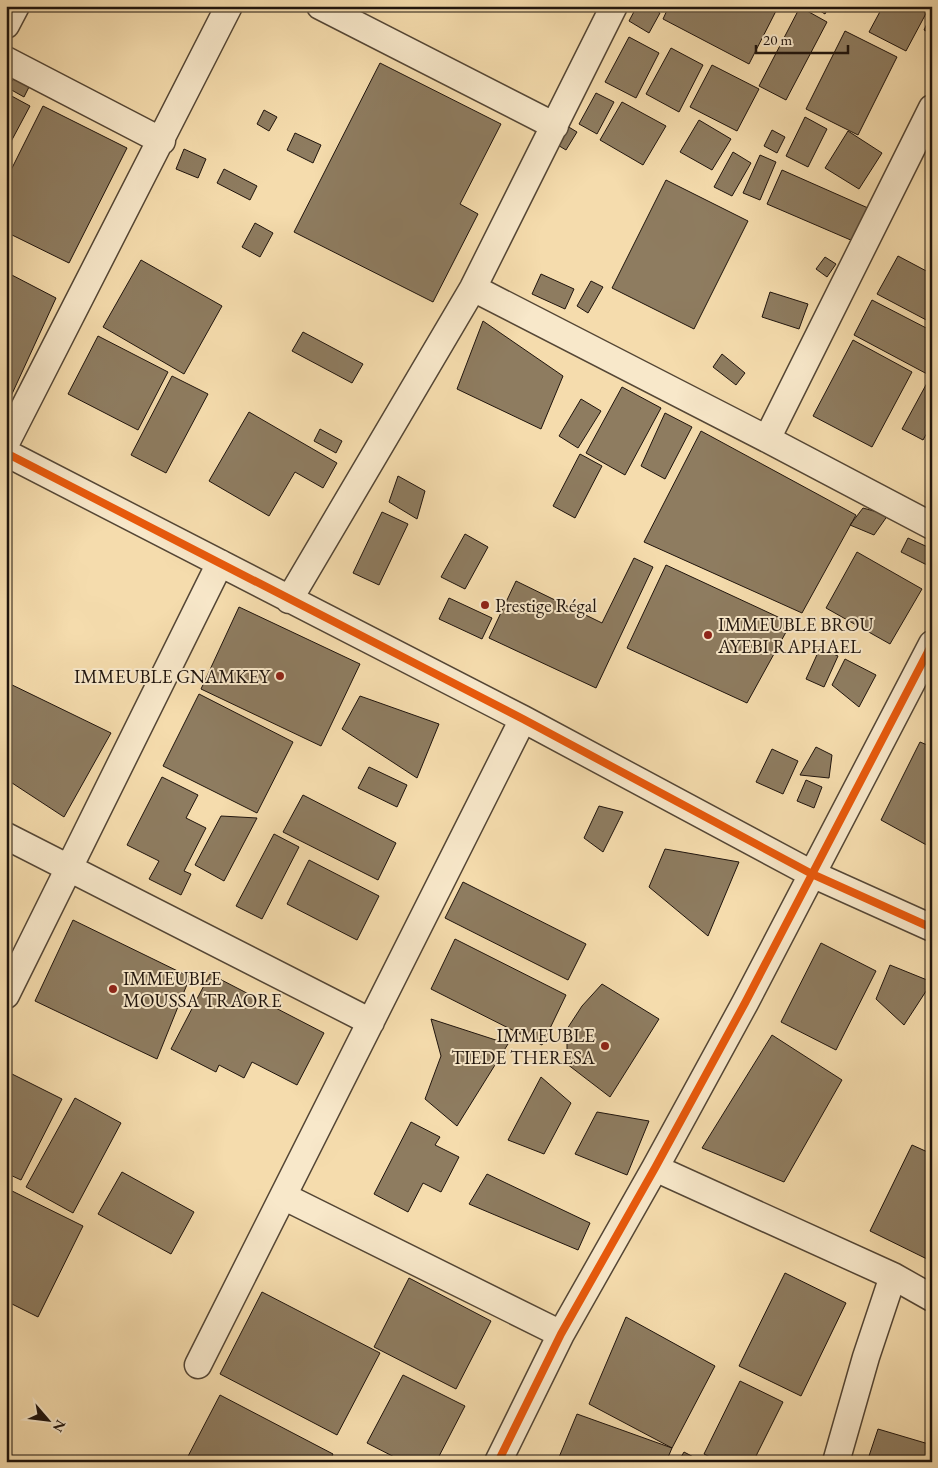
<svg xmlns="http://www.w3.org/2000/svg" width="938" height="1468" font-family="'EB Garamond',serif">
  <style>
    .building { fill: #8e7c60; stroke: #1f140d }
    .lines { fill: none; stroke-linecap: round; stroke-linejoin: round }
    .minor-casing { stroke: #544635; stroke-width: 29 }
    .minor { stroke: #f8e8ca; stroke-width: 26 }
    .cycleway-casing { stroke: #f8e8ca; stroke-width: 11 }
    .cycleway { stroke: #e8590c; stroke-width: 8 }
    .poi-dot { fill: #8f2418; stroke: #f8e8ca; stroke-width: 2 }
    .labels { text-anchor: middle; stroke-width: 4; stroke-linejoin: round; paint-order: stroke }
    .poi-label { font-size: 19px; fill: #1f140d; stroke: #f8e8ca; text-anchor: start }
  </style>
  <rect width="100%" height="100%" fill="#f5dcad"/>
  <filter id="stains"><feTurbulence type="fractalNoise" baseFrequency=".004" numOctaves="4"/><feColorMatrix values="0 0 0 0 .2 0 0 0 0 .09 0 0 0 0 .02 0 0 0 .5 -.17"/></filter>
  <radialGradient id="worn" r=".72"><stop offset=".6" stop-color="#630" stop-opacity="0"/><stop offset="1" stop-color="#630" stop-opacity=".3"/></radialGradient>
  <!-- building -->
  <path class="building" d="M 637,6 L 648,6 L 660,13 L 649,33 L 629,21 Z
    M 669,6 L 777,6 L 778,7 L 749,64 L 663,19 Z
    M 812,6 L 829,6 L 825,14 Z
    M 883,6 L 930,6 L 906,51 L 869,32 Z
    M 800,7 L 827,22 L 786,100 L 759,86 Z
    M 932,13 L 932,34 L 924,30 Z
    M 845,31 L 897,57 L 858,135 L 806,109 Z
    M 629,37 L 659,53 L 636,98 L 605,82 Z
    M 671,48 L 703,65 L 679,112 L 646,94 Z
    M 380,63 L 501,124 L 460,204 L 478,214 L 433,302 L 294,232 Z
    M 712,65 L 759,89 L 737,131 L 690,107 Z
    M 16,74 L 31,83 L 24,97 L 8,88 Z
    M 6,93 L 30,106 L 6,151 Z
    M 596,93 L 614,102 L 597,134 L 579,124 Z
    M 622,102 L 666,126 L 643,165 L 600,140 Z
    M 43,106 L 127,148 L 69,263 L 6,232 L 6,180 Z
    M 264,110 L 277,117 L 269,131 L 257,124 Z
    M 805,117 L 827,129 L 808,167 L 786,156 Z
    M 699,120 L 731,139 L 712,170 L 680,152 Z
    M 567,126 L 577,132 L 566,150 L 556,144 Z
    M 772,130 L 785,137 L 777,153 L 764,146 Z
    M 848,131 L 882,153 L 859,189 L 825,168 Z
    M 295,133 L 321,145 L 313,163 L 287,150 Z
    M 184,149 L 206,159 L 198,178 L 176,169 Z
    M 733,152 L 751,163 L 732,196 L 714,187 Z
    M 760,155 L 776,162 L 760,200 L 743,193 Z
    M 224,169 L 257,186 L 250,200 L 217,183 Z
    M 782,170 L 868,208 L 853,241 L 767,204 Z
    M 666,180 L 748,221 L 694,329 L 612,288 Z
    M 255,223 L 273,233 L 260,257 L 242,247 Z
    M 898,256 L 932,274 L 932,323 L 877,294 Z
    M 825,257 L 836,264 L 827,277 L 816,269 Z
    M 141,260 L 222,306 L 184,374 L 103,327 Z
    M 6,272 L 56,298 L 6,407 Z
    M 541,274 L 574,289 L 565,309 L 532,294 Z
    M 591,281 L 603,287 L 588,313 L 577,306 Z
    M 770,292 L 808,304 L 799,329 L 762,317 Z
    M 872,300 L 932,331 L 932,371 L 929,375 L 854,335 Z
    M 483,321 L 563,376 L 541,429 L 457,389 Z
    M 303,332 L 363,364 L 352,383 L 292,351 Z
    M 98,336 L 168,372 L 138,430 L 68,394 Z
    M 853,340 L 912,372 L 872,447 L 813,416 Z
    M 722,354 L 745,373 L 736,385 L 713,367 Z
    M 172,376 L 208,394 L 166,473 L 131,455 Z
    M 927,383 L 932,385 L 932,424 L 923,440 L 902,429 Z
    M 622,387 L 661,408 L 625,475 L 586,453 Z
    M 581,399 L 601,411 L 578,448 L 559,436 Z
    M 249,412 L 337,463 L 323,488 L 295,472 L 269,516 L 209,481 Z
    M 665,413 L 692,427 L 665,479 L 641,466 Z
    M 320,429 L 342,441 L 336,453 L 314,441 Z
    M 701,431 L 856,515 L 802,613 L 644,542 Z
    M 580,454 L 602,466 L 575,518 L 553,506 Z
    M 398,476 L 425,491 L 417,519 L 389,502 Z
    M 863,508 L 888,515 L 874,535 L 850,525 Z
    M 382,512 L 408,524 L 379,585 L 353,573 Z
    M 465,534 L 488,547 L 465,589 L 441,577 Z
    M 908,538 L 932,549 L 932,555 L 927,565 L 901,552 Z
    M 857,552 L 922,589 L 890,644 L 826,608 Z
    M 634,558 L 653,567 L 596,688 L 489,638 L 516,581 L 602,623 Z
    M 666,565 L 791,623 L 747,703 L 627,648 Z
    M 449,598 L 492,618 L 482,639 L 439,619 Z
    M 239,607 L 360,664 L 321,746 L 201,689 Z
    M 820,648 L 838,656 L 824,687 L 806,679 Z
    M 845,659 L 876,675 L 859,707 L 832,685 Z
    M 6,682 L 111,733 L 64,817 L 6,779 Z
    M 199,694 L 293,742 L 257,813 L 163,766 Z
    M 360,696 L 439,724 L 417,778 L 342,729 Z
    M 920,742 L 932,747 L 932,848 L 881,820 Z
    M 816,747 L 832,755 L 829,778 L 800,775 Z
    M 772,749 L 798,761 L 783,794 L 756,782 Z
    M 369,767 L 407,785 L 397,807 L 358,788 Z
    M 162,777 L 198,795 L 186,818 L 206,828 L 184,871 L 191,874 L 181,895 L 149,879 L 159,861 L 127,845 Z
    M 806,780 L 822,787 L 814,808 L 797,801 Z
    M 303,795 L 396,843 L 378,880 L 283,832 Z
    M 599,806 L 623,812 L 603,852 L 584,838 Z
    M 221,816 L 257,818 L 224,881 L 195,865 Z
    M 274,834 L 299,847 L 262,919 L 236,906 Z
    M 665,849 L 739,862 L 708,936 L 649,887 Z
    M 309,860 L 379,896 L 357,940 L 287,904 Z
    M 463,882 L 586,944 L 568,980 L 445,918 Z
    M 73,920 L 190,977 L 157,1059 L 35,1001 Z
    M 455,939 L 566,995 L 542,1045 L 431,989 Z
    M 821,943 L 876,971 L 836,1050 L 781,1022 Z
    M 890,965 L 932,982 L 904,1025 L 876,999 Z
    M 210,974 L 324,1033 L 297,1085 L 252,1062 L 244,1078 L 219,1065 L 216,1072 L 171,1049 Z
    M 602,984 L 659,1019 L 610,1097 L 567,1064 L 567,1029 L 582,1006 Z
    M 431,1019 L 508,1044 L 457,1126 L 425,1099 L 441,1056 Z
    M 772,1035 L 842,1080 L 784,1182 L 702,1148 Z
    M 6,1071 L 62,1099 L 21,1180 L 6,1173 Z
    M 541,1077 L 571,1103 L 544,1154 L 508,1140 Z
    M 75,1098 L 121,1123 L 73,1213 L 26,1187 Z
    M 597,1112 L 649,1121 L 627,1175 L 575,1154 Z
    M 411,1122 L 440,1137 L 435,1145 L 459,1157 L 441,1192 L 423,1183 L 408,1212 L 374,1194 Z
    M 912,1145 L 932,1154 L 932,1250 L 927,1259 L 870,1231 Z
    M 122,1172 L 194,1212 L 171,1254 L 98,1214 Z
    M 487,1174 L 590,1223 L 578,1250 L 469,1204 Z
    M 6,1188 L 83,1226 L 38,1317 L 6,1301 Z
    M 785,1273 L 846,1303 L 801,1396 L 739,1366 Z
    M 409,1278 L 491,1321 L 456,1389 L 374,1347 Z
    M 262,1292 L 380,1353 L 337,1435 L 220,1374 Z
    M 626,1317 L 715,1366 L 672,1448 L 589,1404 Z
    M 403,1375 L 465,1406 L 436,1462 L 404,1462 L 367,1443 Z
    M 740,1381 L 783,1402 L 753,1462 L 720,1462 L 704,1454 Z
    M 220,1395 L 333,1454 L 329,1462 L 185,1462 Z
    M 577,1414 L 672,1448 L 666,1462 L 557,1462 Z
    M 878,1429 L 932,1445 L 932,1462 L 867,1462 Z
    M 684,1452 L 703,1462 L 678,1462 Z"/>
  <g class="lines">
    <defs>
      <path id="minor" d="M 320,6 L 555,126
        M 6,25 L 16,6
        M 6,60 L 162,141
        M 473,288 L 767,439 L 932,108
        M 767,439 L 932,526
        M 6,443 L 229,6
        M 6,453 L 523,719 L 812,874 L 932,928
        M 289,600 L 473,288 L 614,6
        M 6,836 L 371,1022
        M 6,995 L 220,563
        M 655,1168 L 893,1276 L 932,1298
        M 283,1196 L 561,1334
        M 198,1365 L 523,719
        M 498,1462 L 561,1334 L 655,1168 L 745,1003 L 932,644
        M 836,1462 L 866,1357 L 893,1276"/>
    </defs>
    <!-- minor casing -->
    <use href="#minor" class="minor-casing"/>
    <!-- minor -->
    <use href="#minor" class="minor"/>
    <defs>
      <path id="cycleway" d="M 6,453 L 523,719 L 812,874 L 932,928
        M 498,1462 L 561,1334 L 655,1168 L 745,1003 L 932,644"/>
    </defs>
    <!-- cycleway casing -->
    <use href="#cycleway" class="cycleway-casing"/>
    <!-- cycleway -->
    <use href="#cycleway" class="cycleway"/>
  </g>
  <!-- markers -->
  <g class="poi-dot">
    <circle cx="485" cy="605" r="5"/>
    <circle cx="708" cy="635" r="5"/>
    <circle cx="280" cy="676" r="5"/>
    <circle cx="113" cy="989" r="5"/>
    <circle cx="605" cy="1046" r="5"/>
  </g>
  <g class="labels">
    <!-- poi labels -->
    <g class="poi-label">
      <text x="495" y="612">Prestige Régal</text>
      <text x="718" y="631">IMMEUBLE BROU<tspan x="718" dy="22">AYEBI RAPHAEL</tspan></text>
      <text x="270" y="683" text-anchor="end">IMMEUBLE GNAMKEY</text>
      <text x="123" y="985">IMMEUBLE<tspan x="123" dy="22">MOUSSA TRAORE</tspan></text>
      <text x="595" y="1042" text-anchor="end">IMMEUBLE<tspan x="595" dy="22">TIEDE THERESA</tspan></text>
    </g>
  </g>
  <!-- margin -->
  <rect width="938" height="1468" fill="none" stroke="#f5dcad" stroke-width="25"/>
  <rect x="8" y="8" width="923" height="1453" fill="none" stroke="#1f140d" stroke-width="2.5"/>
  <rect x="12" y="12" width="913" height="1443" fill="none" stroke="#1f140d"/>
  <!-- north arrow -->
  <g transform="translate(48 1420) rotate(118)" stroke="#f8e8ca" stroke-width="4" paint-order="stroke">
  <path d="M0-4L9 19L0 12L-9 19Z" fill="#1f140d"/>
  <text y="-8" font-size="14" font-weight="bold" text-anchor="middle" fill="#1f140d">N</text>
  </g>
  <!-- scale -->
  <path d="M756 45v8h92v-8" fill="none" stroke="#1f140d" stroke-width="2.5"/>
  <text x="763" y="45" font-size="15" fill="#1f140d" stroke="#f8e8ca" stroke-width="4" paint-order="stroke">20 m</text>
  <rect width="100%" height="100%" filter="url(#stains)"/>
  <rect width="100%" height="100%" fill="url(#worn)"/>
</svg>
